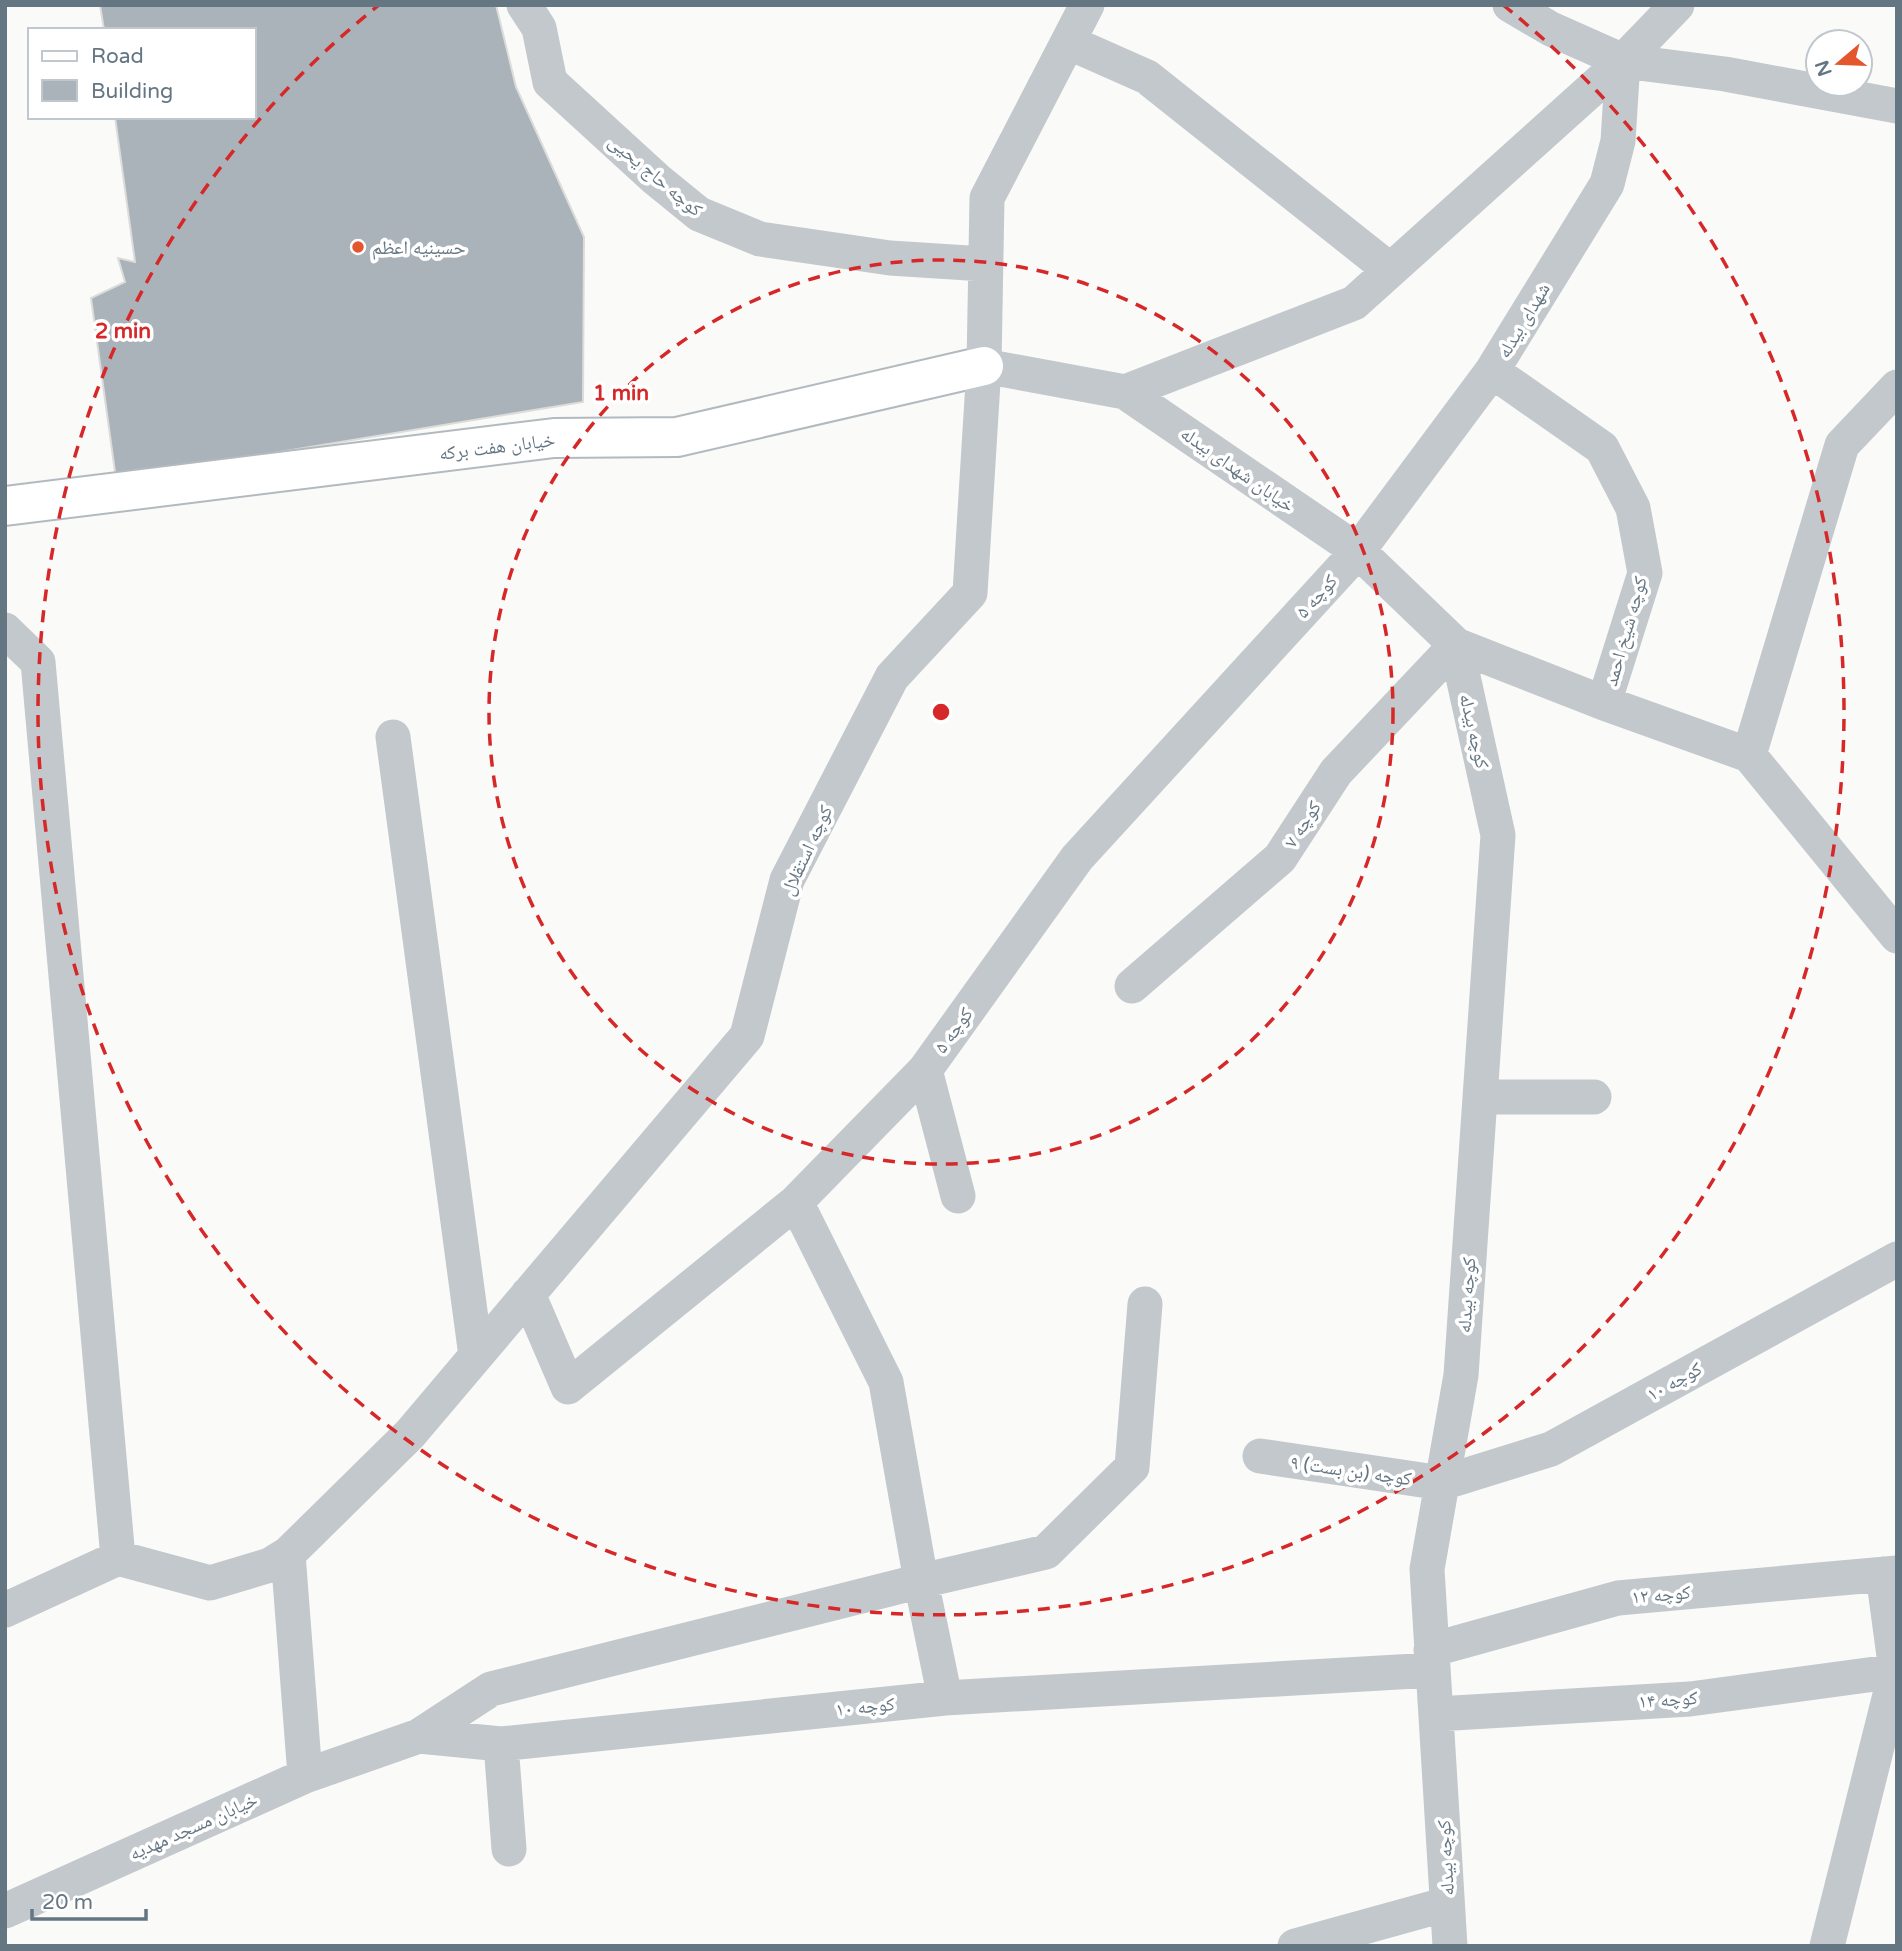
<svg xmlns="http://www.w3.org/2000/svg" width="1902" height="1951" font-family="'Varela Round','Noto Naskh Arabic',sans-serif">
  <style>
    .building { fill: #aab3b9; stroke: #dcdcda; stroke-width: 2 }
    .lines { fill: none; stroke-linecap: round; stroke-linejoin: round }
    .secondary-casing { stroke: #b3babf; stroke-width: 42 }
    .street { stroke: #c3c8cc; stroke-width: 35 }
    .secondary { stroke: #fff; stroke-width: 38 }
    .ring { fill: none; stroke: #d62828; stroke-width: 3.5; stroke-dasharray: 12 9 }
    .poi-dot { fill: #e4572e; stroke: #fff; stroke-width: 2.5 }
    .labels { text-anchor: middle; stroke-width: 7; stroke-linejoin: round; paint-order: stroke }
    .street-label { font-size: 19px; fill: #657683; stroke: #fff }
    .poi-label { font-size: 19px; fill: #657683; stroke: #fff; text-anchor: start }
    .centre { fill: #d62828; stroke: #fff; stroke-width: 3.5 }
    .ring-label { font-size: 21px; text-anchor: middle; font-weight: bold; fill: #d62828; stroke: #fff; stroke-width: 7; stroke-linejoin: round; paint-order: stroke }
  </style>
  <rect width="100%" height="100%" fill="#fafaf8"/>
  <!-- building -->
  <path class="building" d="M 100,5 L 496,5 L 516,87 L 584,237 L 583,402 L 116,479 L 91,298 L 125,282 L 118,258 L 135,262 L 115,117 L 254,117 L 254,30 L 104,30 Z"/>
  <g class="lines">
    <defs>
      <path id="secondary" d="M 5,506 L 554,438 L 677,437 L 984,366"/>
    </defs>
    <!-- secondary casing -->
    <use href="#secondary" class="secondary-casing"/>
    <!-- street -->
    <path class="street" d="M 524,5 L 539,28 L 550,82 L 656,179 L 699,214 L 760,239 L 890,258 L 984,264
      M 1510,5 L 1551,29 L 1623,61 L 1725,74 L 1897,106
      M 1068,42 L 1147,77 L 1390,270
      M 984,366 L 1125,392 L 1358,551 L 1456,645 L 1604,703 L 1749,755 L 1897,936
      M 1492,371 L 1602,448 L 1633,508 L 1645,573 L 1604,703
      M 1125,392 L 1354,303 L 1623,61 L 1677,5
      M 5,630 L 38,662 L 118,1558
      M 393,737 L 476,1356
      M 1749,755 L 1842,445 L 1897,387
      M 1132,986 L 1280,858 L 1336,772 L 1456,645
      M 925,1070 L 958,1196
      M 1481,1097 L 1594,1097
      M 796,1202 L 886,1382 L 921,1581 L 1046,1552 L 1132,1467 L 1145,1304
      M 528,1294 L 568,1387 L 796,1202 L 925,1070 L 1077,858 L 1358,551 L 1492,371 L 1607,184 L 1618,141 L 1623,61
      M 1260,1456 L 1442,1483 L 1551,1449 L 1897,1259
      M 288,1554 L 305,1776
      M 5,1610 L 118,1558 L 210,1583 L 270,1565 L 288,1554 L 410,1434 L 747,1036 L 787,880 L 892,677 L 970,593 L 984,366 L 987,198 L 1087,5
      M 1431,1650 L 1618,1598 L 1897,1573
      M 1437,1714 L 1690,1699 L 1897,1671
      M 419,1736 L 491,1689 L 921,1581 L 945,1698
      M 501,1744 L 509,1849
      M 5,1911 L 305,1776 L 419,1736 L 501,1744 L 945,1698 L 1433,1670
      M 1295,1946 L 1447,1904
      M 1450,1946 L 1427,1569 L 1461,1375 L 1498,835 L 1456,645
      M 1827,1946 L 1896,1671 L 1883,1574"/>
    <!-- secondary -->
    <use href="#secondary" class="secondary"/>
  </g>
  <!-- distance rings -->
  <g class="ring">
    <circle cx="941" cy="712" r="452"/>
    <path d="M1503 5A903 903 0 1 1 379 5"/>
  </g>
  <!-- markers -->
  <circle class="poi-dot" cx="358" cy="247" r="7"/>
  <g class="labels">
    <!-- street labels -->
    <g class="street-label">
      <text transform="translate(656 175) rotate(40)" y="7">کوچه حاج یحیی</text>
      <text transform="translate(1523 320) rotate(-59)" y="7">شهدای بیدله</text>
      <text transform="translate(497 446) rotate(-7)" y="7">خیابان هفت برکه</text>
      <text transform="translate(1238 469) rotate(35)" y="7">خیابان شهدای بیدله</text>
      <text transform="translate(1316 596) rotate(-48)" y="7">کوچه ۵</text>
      <text transform="translate(1625 631) rotate(-74)" y="7">کوچه شیخ احمد</text>
      <text transform="translate(1475 731) rotate(77)" y="7">کوچه بیدله</text>
      <text transform="translate(1302 824) rotate(-57)" y="7">کوچه ۷</text>
      <text transform="translate(806 850) rotate(-65)" y="7">کوچه استقلال</text>
      <text transform="translate(953 1030) rotate(-54)" y="7">کوچه ۵</text>
      <text transform="translate(1466 1295) rotate(-86)" y="7">کوچه بیدله</text>
      <text transform="translate(1674 1381) rotate(-29)" y="7">کوچه ۱۰</text>
      <text transform="translate(1351 1470) rotate(8)" y="7">کوچه (بن بست) ۹</text>
      <text transform="translate(1661 1594) rotate(-5)" y="7">کوچه ۱۲</text>
      <text transform="translate(1668 1699) rotate(-4)" y="7">کوچه ۱۴</text>
      <text transform="translate(865 1706) rotate(-6)" y="7">کوچه ۱۰</text>
      <text transform="translate(193 1826) rotate(-24)" y="7">خیابان مسجد مهدیه</text>
      <text transform="translate(1445 1858) rotate(-93)" y="7">کوچه بیدله</text>
    </g>
    <!-- poi labels -->
    <g class="poi-label">
      <text x="372" y="254">حسینیه اعظم</text>
    </g>
  </g>
  <circle cx="941" cy="712" r="10" class="centre"/>
  <g class="ring-label">
    <text x="123" y="338">2 min</text>
    <text x="621" y="400">1 min</text>
  </g>
  <!-- border -->
  <rect width="1902" height="1951" fill="none" stroke="#657683" stroke-width="14"/>
  <!-- legend -->
  <rect x="28" y="28" width="228" height="91" fill="#ffffff" stroke="#c1c8cd" stroke-width="2"/>
  <rect x="42" y="51" width="35" height="10" fill="#ffffff" stroke="#c1c8cd" stroke-width="2"/>
  <text x="91" y="63" font-size="21" fill="#657683">Road</text>
  <rect x="42" y="80" width="35" height="21" fill="#aab3b9" stroke="#c1c8cd" stroke-width="2"/>
  <text x="91" y="98" font-size="21" fill="#657683">Building</text>
  <!-- north arrow -->
  <g transform="translate(1839 63) rotate(251)"><circle r="33" fill="#ffffff" stroke="#c1c8cd" stroke-width="2"/>
  <path d="M0-5L12 26L0 18L-12 26Z" fill="#e4572e"/>
  <text y="-10" font-size="19" font-weight="bold" text-anchor="middle" fill="#657683">N</text>
  </g>
  <!-- scale -->
  <path d="M32 1909v10h114v-10" fill="none" stroke="#657683" stroke-width="3.5"/>
  <text x="42" y="1909" font-size="21" fill="#657683" stroke="#ffffff" stroke-width="5" paint-order="stroke">20 m</text>
</svg>
